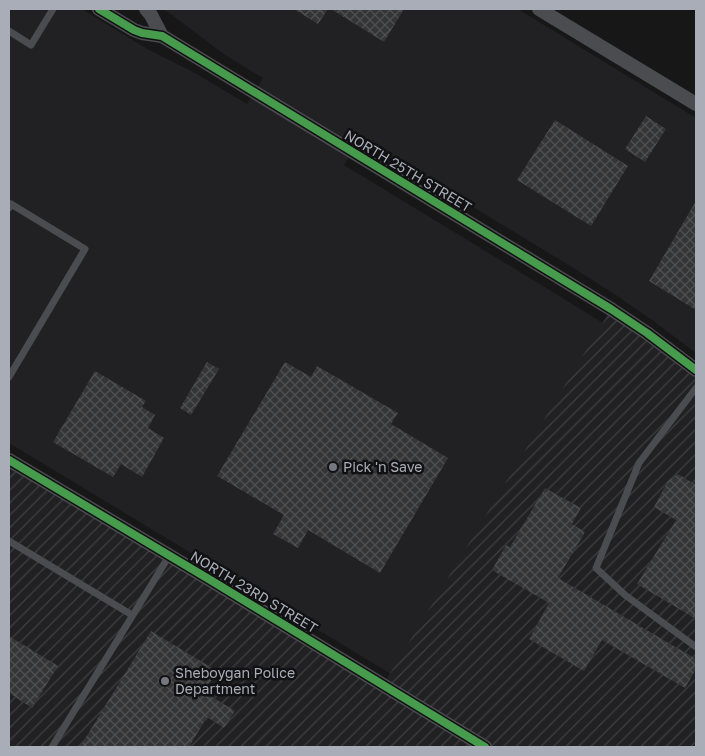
<svg xmlns="http://www.w3.org/2000/svg" width="705" height="756" font-family="'Golos Text',sans-serif">
  <style>
    .built { fill: #212123 }
    .industrial { fill: url(#industrial-furrows) }
    .building { fill: url(#building-cross-hatch) }
    .lines { fill: none; stroke-linecap: round; stroke-linejoin: round }
    .lane { stroke: #4b4c50; stroke-width: 7 }
    .street { stroke: #4b4c50; stroke-width: 14 }
    .cycleway-casing { stroke: #111113; stroke-width: 11 }
    .cycleway { stroke: #469c4c; stroke-width: 8 }
    .poi-dot { fill: #757880; stroke: #111113; stroke-width: 2 }
    .labels { text-anchor: middle; stroke-width: 5; stroke-linejoin: round; paint-order: stroke }
    .street-label { font-size: 14px; fill: #a8adb8; stroke: #111113 }
    .poi-label { font-size: 14px; fill: #a8adb8; stroke: #111113; text-anchor: start }
  </style>
  <defs>
    <pattern id="industrial-furrows" width="10" height="10" patternUnits="userSpaceOnUse" patternTransform="scale(1.25)"><rect width="10" height="10" fill="#212123"/><path d="M-1 1l2-2M0 10L10 0M9 11l2-2" fill="none" stroke="#3e3f41"/></pattern>
    <pattern id="building-cross-hatch" width="8" height="8" patternUnits="userSpaceOnUse" patternTransform="scale(1.25)"><rect width="8" height="8" fill="#353536"/><path d="M0 0l8 8M0 8l8-8" fill="none" stroke="#4f5051"/></pattern>
  </defs>
  <rect width="100%" height="100%" fill="#171717"/>
  <!-- built -->
  <path class="built" d="M 9,9 L 82,9 L 149,50 L 195,73 L 247,104 L 263,78 L 225,55 L 164,9 L 518,9 L 696,118 L 696,353 L 652,320 L 616,295 L 567,264 L 360,139 L 344,165 L 543,286 L 603,323 L 391,674 L 9,443 Z"/>
  <!-- industrial -->
  <path class="industrial" d="M 611,309 L 696,370 L 696,747 L 9,747 L 9,460 L 383,685 Z"/>
  <!-- building -->
  <path class="building" d="M 294,9 L 328,9 L 318,24 Z
    M 331,9 L 404,9 L 384,42 Z
    M 646,116 L 666,129 L 645,162 L 625,149 Z
    M 555,120 L 628,166 L 591,226 L 517,180 Z
    M 696,201 L 696,310 L 649,281 Z
    M 207,362 L 219,369 L 191,415 L 180,408 Z
    M 285,362 L 311,377 L 317,366 L 398,413 L 391,424 L 448,458 L 380,573 L 308,530 L 298,548 L 273,534 L 284,515 L 217,476 Z
    M 95,371 L 146,401 L 142,407 L 155,415 L 148,428 L 164,438 L 142,477 L 121,464 L 113,477 L 53,442 Z
    M 678,474 L 696,485 L 696,619 L 637,584 L 676,520 L 654,507 L 668,481 Z
    M 545,488 L 581,508 L 572,524 L 585,532 L 558,578 L 696,659 L 696,669 L 685,688 L 602,640 L 584,671 L 529,639 L 549,603 L 492,570 L 506,545 L 510,547 Z
    M 151,631 L 217,671 L 204,692 L 235,711 L 224,728 L 207,717 L 189,747 L 80,747 Z
    M 9,636 L 58,666 L 32,708 L 9,693 Z"/>
  <g class="lines">
    <!-- lane -->
    <path class="lane" d="M 9,31 L 31,45 L 53,9
      M 9,208 L 11,204 L 85,249 L 9,377
      M 696,388 L 639,463 L 596,568 L 625,595 L 696,647
      M 9,541 L 132,615
      M 52,747 L 169,556"/>
    <!-- street -->
    <path class="street" d="M 99,9 L 134,30 L 142,33 L 162,36 L 611,309 L 647,333 L 696,370
      M 146,9 L 151,15 L 162,36
      M 539,9 L 696,104
      M 9,460 L 212,581 L 485,747"/>
    <defs>
      <path id="cycleway" d="M 99,9 L 134,30 L 142,33 L 162,36 L 611,309 L 647,333 L 696,370
        M 9,460 L 212,581 L 485,747"/>
    </defs>
    <!-- cycleway casing -->
    <use href="#cycleway" class="cycleway-casing"/>
    <!-- cycleway -->
    <use href="#cycleway" class="cycleway"/>
  </g>
  <!-- markers -->
  <g class="poi-dot">
    <circle cx="333" cy="467" r="5"/>
    <circle cx="165" cy="681" r="5"/>
  </g>
  <g class="labels">
    <!-- street labels -->
    <g class="street-label">
      <text transform="translate(408 171) rotate(31)" y="5">NORTH 25TH STREET</text>
      <text transform="translate(254 592) rotate(31)" y="5">NORTH 23RD STREET</text>
    </g>
    <!-- poi labels -->
    <g class="poi-label">
      <text x="343" y="472">Pick 'n Save</text>
      <text x="175" y="678">Sheboygan Police<tspan x="175" dy="16">Department</tspan></text>
    </g>
  </g>
  <!-- border -->
  <rect width="705" height="756" fill="none" stroke="#a8adb8" stroke-width="20"/>
</svg>
